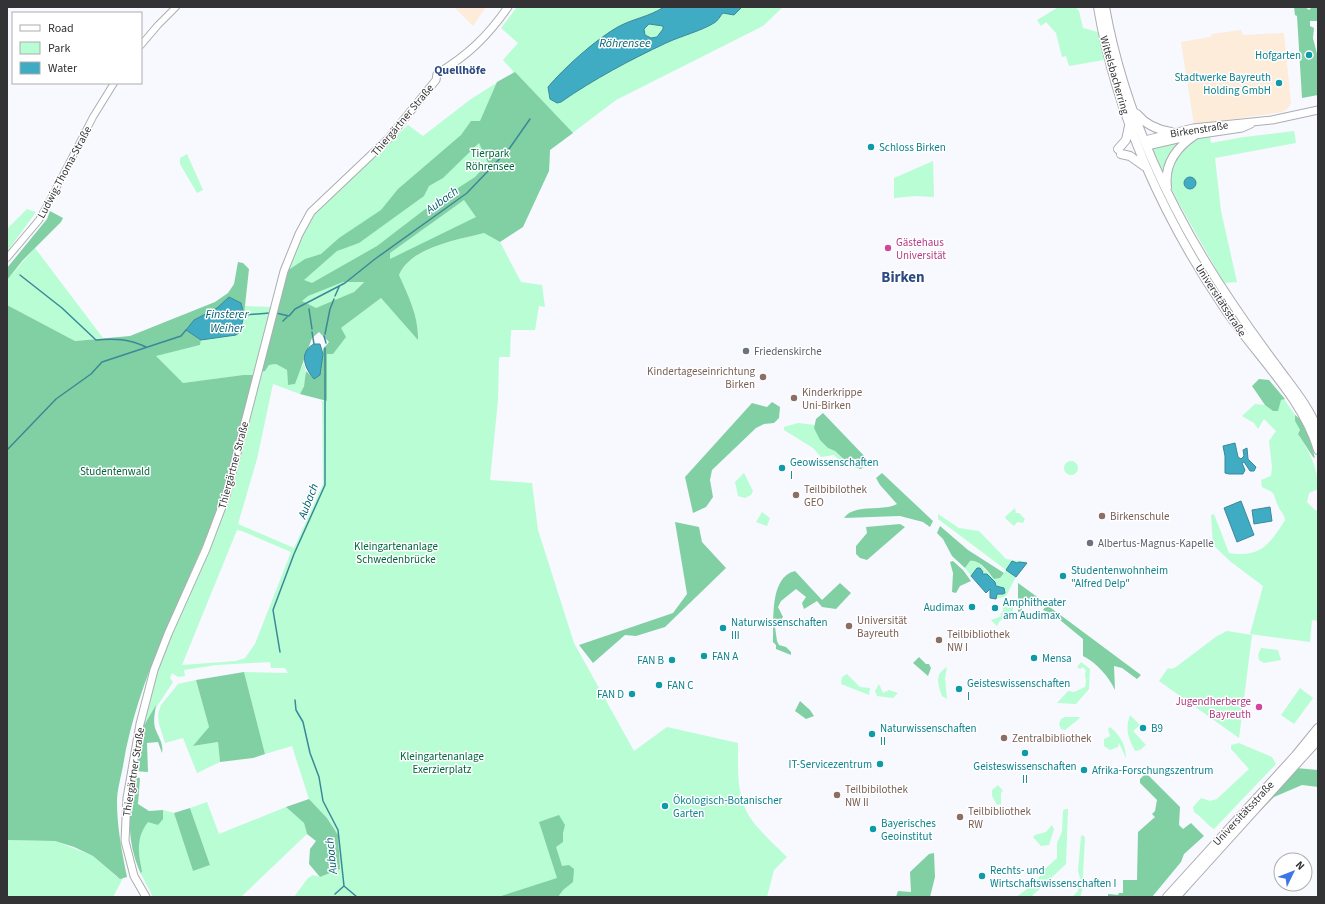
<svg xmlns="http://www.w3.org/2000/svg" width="1325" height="904" font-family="'Source Sans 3',sans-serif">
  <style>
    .industrial { fill: #fcecd9 }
    .green { fill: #b8fdd4; fill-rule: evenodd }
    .forest { fill: #81d0a3; fill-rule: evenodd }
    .water { fill: #40acc3; stroke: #3c8899; fill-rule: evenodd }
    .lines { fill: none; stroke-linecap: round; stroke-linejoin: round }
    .stream { stroke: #3c8899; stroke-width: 1.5 }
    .tertiary-casing { stroke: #adacb3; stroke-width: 8 }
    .secondary-casing { stroke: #adacb3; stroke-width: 9 }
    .primary-casing { stroke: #adacb3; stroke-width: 10 }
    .tertiary { stroke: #fff; stroke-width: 6 }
    .secondary { stroke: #fff; stroke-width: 7 }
    .primary { stroke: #fff; stroke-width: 8 }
    .culture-dot { fill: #0f9aa8; stroke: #fff; stroke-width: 1.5 }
    .hotel-dot { fill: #d1479c; stroke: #fff; stroke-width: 1.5 }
    .worship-dot { fill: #6b7280; stroke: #fff; stroke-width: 1.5 }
    .education-dot { fill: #8d6e63; stroke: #fff; stroke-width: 1.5 }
    .labels { text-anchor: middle; stroke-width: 3; stroke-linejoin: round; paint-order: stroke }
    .culture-label { font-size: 11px; fill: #0d838f; stroke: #fff; text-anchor: start }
    .street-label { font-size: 11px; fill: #333336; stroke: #fff }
    .park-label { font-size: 11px; fill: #00653d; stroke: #fff }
    .hotel-label { font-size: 11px; fill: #b23c85; stroke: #fff; text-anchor: start }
    .worship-label { font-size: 11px; fill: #5b616d; stroke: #fff; text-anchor: start }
    .education-label { font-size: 11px; fill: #785e54; stroke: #fff; text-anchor: start }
    .water-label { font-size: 12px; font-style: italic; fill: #046272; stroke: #fff }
    .neighbourhood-label { font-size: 12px; font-weight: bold; fill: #2d4b82; stroke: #fff }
    .district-label { font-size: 15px; font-weight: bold; fill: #2d4b82; stroke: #fff }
  </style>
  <rect width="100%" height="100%" fill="#f8f8ff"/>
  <!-- industrial -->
  <path class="industrial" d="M 454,7 L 486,7 L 473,26 Z
    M 1241,30 L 1243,35 L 1284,33 L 1291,104 L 1287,109 L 1282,112 L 1194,125 L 1181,42 L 1210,37 L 1212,34 Z"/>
  <!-- green -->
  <path class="green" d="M 517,7 L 783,7 L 763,26 L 616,100 L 550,150 L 549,171 L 476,217 L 364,281 L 354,292 L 282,329 L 287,271 L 300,240 L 314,213 L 408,125 L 423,136 L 471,99 L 514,72 L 503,60 L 518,43 L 501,28 Z
    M 1075,7 L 1079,11 L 1083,28 L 1098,32 L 1104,60 L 1069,66 L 1066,56 L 1062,57 L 1056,33 L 1046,22 L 1041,26 L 1037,20 L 1057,8 Z
    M 1294,131 L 1296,143 L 1215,158 L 1221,211 L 1237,282 L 1224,283 L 1178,202 L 1152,149 L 1210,136 L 1211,143 L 1244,137 Z
    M 187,154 L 203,190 L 197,193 L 180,164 L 180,158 Z
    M 933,161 L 934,197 L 915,196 L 894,198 L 894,178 Z
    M 27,209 L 36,212 L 7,252 L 7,229 Z
    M 484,233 L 500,242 L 521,282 L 542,285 L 545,307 L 539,306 L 535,330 L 511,330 L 510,357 L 499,357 L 498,400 L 490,480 L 532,483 L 538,530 L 574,643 L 634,751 L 667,727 L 738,743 C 738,767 736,794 749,816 C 757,829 776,846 787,857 L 774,870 L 767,897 L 294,897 L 308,878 L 313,875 L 320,877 L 340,869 L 338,835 L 327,818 L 309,799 L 292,746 L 265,754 L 244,672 L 288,673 L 285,668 L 271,668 L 270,662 L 216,665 L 184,670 L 185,676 L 178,677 L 172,673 L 170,678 L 173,682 L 142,729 L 158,665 L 219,523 L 236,473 L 261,372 L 265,371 L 269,365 L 276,364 L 287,370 L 288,385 L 295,384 L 299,371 L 304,363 C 307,374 306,383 300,394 L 273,384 L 257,459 L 238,524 L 294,548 L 323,484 L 322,401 L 326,401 L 327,354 L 341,328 L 381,298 L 418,339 C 419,317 408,295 399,275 C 412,247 457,240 484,233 ZM 237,530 L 242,531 L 291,552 L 255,644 L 245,658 L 236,661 L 182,665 Z
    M 35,248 L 103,338 L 75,341 L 7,305 L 7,280 Z
    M 245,306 L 271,307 L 256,375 L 243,375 L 183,383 L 155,356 L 200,345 L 201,340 L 236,335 L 244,315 Z
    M 1284,399 L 1295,415 L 1295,421 L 1300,430 L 1298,434 C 1310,453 1318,467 1318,489 L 1309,493 L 1307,502 L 1315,510 L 1318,511 L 1318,621 L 1312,620 L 1310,642 L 1250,634 L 1263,586 L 1231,562 L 1213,545 L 1211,515 L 1214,514 L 1229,553 C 1261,558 1270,544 1285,520 C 1284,513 1280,511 1278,506 C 1272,492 1277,494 1262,487 L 1261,480 L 1271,476 L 1272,467 L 1269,441 L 1276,431 L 1264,419 L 1258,429 L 1254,423 L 1242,416 L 1255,404 L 1265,405 L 1273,411 L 1281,400 Z
    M 798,423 L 815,425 L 814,428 L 828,448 L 835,451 L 851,466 L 843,464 L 834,455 L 821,457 L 813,448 L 784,430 L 784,427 Z
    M1064 468a7 7 0 1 1 14 0a7 7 0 1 1-14 0Z
    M 744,473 L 753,491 L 751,495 L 745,498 L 738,496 L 735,482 Z
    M 1015,508 L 1016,513 L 1019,513 L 1025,519 L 1023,523 L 1017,522 L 1014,526 L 1006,519 L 1005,517 Z
    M 762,512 L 770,518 L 767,526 L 756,522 Z
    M 938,514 L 959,528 L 979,531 L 1006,559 L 1028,562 C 1017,564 1017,561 1006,570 L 1016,577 L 1006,596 L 996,599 L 997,594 L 1003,594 L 1005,592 L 1001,587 L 996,586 L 989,577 L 982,574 L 977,570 L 971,576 L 965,568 L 970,561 L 977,561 L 994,579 L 1000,578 L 1006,570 L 938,519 Z
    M 1008,599 L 1013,601 L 1013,615 L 1012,617 L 1007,615 L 999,622 L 997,626 L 991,620 L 1002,616 L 1000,614 L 1003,611 L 1002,603 Z
    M 1227,631 L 1252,635 L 1239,738 L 1159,681 L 1168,668 L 1171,669 L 1176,667 L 1217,636 Z
    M 1261,648 L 1278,650 L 1281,660 L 1264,663 L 1259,660 L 1258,655 Z
    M 1081,662 L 1090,669 L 1089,689 L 1076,704 L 1057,703 L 1068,691 L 1074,692 L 1085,687 L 1086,682 L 1085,674 L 1086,671 L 1083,667 L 1080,669 L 1077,667 Z
    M 947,667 L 945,678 L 947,699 L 942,696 C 938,685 934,674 947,667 Z
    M 847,674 L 860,687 L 870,688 L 869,695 L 841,684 L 842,677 Z
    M 196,680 L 209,727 L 194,746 L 218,742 L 220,762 L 197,773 L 183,738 L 165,743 L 159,724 L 158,714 L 161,705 L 178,684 Z
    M 879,684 L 883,693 L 889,690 L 898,693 L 893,698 L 877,696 L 875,691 Z
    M 1300,688 L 1313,698 L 1294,724 L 1281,715 Z
    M 1130,715 L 1140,725 L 1133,731 L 1146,745 L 1140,750 L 1135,751 C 1128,737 1125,730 1130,715 Z
    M 1065,717 L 1079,717 L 1080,718 L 1065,730 L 1061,729 L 1059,724 L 1061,719 Z
    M 1110,727 C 1120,735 1126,745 1126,758 L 1119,743 L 1118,747 L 1110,750 L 1104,746 L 1104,739 L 1110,736 L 1108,729 Z
    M 1239,743 L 1272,757 L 1276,764 L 1214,829 C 1206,824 1202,817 1194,812 L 1193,807 L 1201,798 L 1210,801 L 1217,799 L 1249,769 L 1231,749 L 1231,745 Z
    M 998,785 L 1003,791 L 1001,793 L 1001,804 L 997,805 L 992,796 L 992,790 Z
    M 207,802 L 219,834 L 286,807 L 304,823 L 307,834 L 241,897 L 153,897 L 141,874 L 142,871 C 139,858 134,832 147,822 C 151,820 158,820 163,819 L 163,810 L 174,813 L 193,871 L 210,865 L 190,808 Z
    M 1065,809 L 1068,809 L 1066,864 L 1031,897 L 1016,897 L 1034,884 L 1045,869 L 1057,858 L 1057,843 L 1062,832 L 1063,811 Z
    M 1052,825 L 1054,829 L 1049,845 L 1041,846 L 1033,837 L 1035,835 L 1046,832 Z
    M 1083,835 L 1085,838 L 1082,891 L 1080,897 L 1072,897 L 1078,891 L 1080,878 L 1078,871 L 1081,836 Z
    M 7,840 L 55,841 L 93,856 L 117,877 L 123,878 L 113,897 L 7,897 Z"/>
  <!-- forest -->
  <path class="forest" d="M 1294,7 L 1305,7 L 1309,10 L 1312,7 L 1318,7 L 1318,21 L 1310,21 L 1310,26 L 1314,28 L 1313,38 L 1318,58 L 1318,95 L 1302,98 L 1297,16 L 1295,15 Z
    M 515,72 L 573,133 L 550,150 L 549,171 L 523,227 L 500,242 L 484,233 C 457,240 411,247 399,275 C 408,295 419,317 418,340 L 381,298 L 341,328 L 346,337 L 333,354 L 327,354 L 327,401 L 300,394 L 304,386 L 306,371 L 314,379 L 323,354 L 323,349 L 329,342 L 319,332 L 312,338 L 295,384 L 288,385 L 287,370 L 276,364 L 269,365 L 265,371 L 261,372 L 287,271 L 305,259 L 321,254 L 339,238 L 381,210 L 398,189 L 461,135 L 471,121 L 480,121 L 497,82 ZM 479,143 L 488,163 L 475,177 L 424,210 L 377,246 L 312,283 L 304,280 L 337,251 L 359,243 L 424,196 L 429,186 L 443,178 ZM 464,200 L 476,217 L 390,259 L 390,253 ZM 343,282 L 364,282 L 354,292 L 316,308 L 302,301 L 308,296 Z
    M 50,211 L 63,218 L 61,222 L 23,260 L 7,280 L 7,268 L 47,219 Z
    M 238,262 L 243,263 L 249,269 L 244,315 L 241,303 C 220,307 200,312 187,330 L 201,340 L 200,345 L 156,356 L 183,383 L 243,375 L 256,375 C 243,424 232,475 212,523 C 180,603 137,680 123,766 C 121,777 117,790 117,802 C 117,827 122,852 127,877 L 120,879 L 93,856 L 74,847 L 55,841 L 7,840 L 7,305 L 75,341 L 130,336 L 215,302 L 228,293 L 234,284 Z
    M 1259,379 L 1269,380 L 1285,399 L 1281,400 L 1278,411 L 1273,411 L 1265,405 L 1252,386 Z
    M 772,402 L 780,407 L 779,418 L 774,423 L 764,424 L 756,428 L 712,470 L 710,480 L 713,497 L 706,507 L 693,513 L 685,477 L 752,403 L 767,407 Z
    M 823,413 L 870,462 L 861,469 L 851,466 L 835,451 L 828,448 L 820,440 L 814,428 L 816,419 Z
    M 1295,415 C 1306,422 1312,445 1315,458 L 1313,457 L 1298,434 L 1300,430 L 1295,421 Z
    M 882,473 L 933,521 L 930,527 L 923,522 L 900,516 L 844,518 C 854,503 883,512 897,504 L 880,485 L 876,478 Z
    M 675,522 L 699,527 L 702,542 L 726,568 L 665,627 L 636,636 L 625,635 L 593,663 L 579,645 L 673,613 L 687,594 Z
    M 900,524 L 905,527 L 867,560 L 860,558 L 856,554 L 856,546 L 867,533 L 866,527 Z
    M 940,526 L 968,550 L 1004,573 L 1000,578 L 994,579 C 988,572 980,559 970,561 L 965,568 L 952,556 L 943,539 L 937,533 Z
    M 953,561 L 963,570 L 971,581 L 960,586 L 956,593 L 952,592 L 953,573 L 950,562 Z
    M 795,571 L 822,600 L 840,583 L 851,593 L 836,609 L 822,607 L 817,601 L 804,609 L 802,603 L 806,597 L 796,589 L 781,601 L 778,607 L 783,617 L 775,627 L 777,641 L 779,645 L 786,647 L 791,652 L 791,655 L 776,649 L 776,645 L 773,642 C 774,621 769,577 795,571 Z
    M 1018,583 L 1040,599 L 1037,605 L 1028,599 L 1023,598 L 1020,606 L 1023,611 L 1018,612 Z
    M 1047,604 L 1051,608 L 1141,675 L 1137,679 L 1122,668 L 1114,666 L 1115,690 C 1109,677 1096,662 1083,656 L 1083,639 L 1054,615 L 1043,610 Z
    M 919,657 L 926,664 L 929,664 L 931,668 L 928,676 L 913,663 Z
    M 244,672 L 265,754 L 253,758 L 220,762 L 218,742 L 193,746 L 209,727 L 196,680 Z
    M 800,701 L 810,710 L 814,716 L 806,719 L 795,711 Z
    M 156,705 C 155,713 153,720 155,728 C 158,736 164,744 162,753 L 158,742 L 147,743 L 148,772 L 133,771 L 142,729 Z
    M 1296,768 L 1318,770 L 1318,787 L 1302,785 L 1274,797 L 1222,850 L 1183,897 L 1178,897 Z
    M 1146,773 L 1180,807 L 1179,825 L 1183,829 L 1191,823 L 1204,836 L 1184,854 L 1181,862 L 1152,897 L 1108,897 L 1108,894 L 1118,895 L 1119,893 L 1123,893 L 1123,880 L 1137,880 L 1138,832 L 1155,817 L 1152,814 L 1155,811 L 1157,800 L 1140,783 L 1140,779 Z
    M 133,777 L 140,778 L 138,804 L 149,811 L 163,810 L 163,819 L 158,825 L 148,822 C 136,837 138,853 142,871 L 141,874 C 125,839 130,813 133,777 Z
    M 309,799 L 327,818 L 338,835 L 340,869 L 320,877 L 309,864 L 310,849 L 316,841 L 307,834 L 304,823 L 286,807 Z
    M 190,808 L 210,865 L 193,871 L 174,813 Z
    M 559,815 L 565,825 L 563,833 L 563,842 L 556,847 L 562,866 L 569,865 L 574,869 L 573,882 L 563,890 L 558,897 L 498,897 L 557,878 L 539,822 Z
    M 934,853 L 935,877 L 930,897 L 896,897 L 898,891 L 911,892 L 910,872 L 929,854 Z"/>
  <!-- water -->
  <path class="water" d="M 664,7 L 742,7 L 734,15 L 723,13 C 720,16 718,21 714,23 C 701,31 681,36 666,43 C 630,60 594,79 561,102 L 557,103 L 550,99 L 548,87 C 564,68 594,41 616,28 C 631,19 649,17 664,7 ZM 649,24 L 663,26 L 663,29 L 657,37 L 651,38 L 645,35 L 644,29 Z
    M1184 183a6 6 0 1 1 12 0a6 6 0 1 1-12 0Z
    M 229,297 L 241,303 L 244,315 L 240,332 L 236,335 L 201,340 L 186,330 L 194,320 L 217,308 Z
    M 314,344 L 320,344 L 323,354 L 320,375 L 314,379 C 305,369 298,352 314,344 Z
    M 1235,443 L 1238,457 L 1241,459 L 1244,456 L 1243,450 L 1247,448 L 1248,459 L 1256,467 L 1254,471 L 1250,471 L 1244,462 L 1242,463 L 1245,470 L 1243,474 L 1229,474 L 1225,473 L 1225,456 L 1223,446 Z
    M 1241,501 L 1254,535 L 1237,542 L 1224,508 Z
    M 1270,507 L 1272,521 L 1254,524 L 1252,510 Z
    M 1012,561 L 1017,563 L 1019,562 L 1027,563 L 1016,577 L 1006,570 Z
    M 977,568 L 980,568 L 983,572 L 982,574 L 987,574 L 995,582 L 996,586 L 1004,588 L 1005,593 L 1003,594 L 997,594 L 996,599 L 990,598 L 990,589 L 986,593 L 971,576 Z"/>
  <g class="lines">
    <!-- stream -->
    <path class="stream" d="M 20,275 L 62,308 L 96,340 C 115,338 129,339 146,347
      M 335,296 L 339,287
      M 309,309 L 312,329
      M 276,313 L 289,316 L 295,309 L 345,283 L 375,259 L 467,193 L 509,149 L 530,119
      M 244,315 L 270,313
      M 283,321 L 287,317
      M 312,332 L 314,344
      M 325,334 L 330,309 L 334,299
      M 324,336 L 326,343
      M 7,450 L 56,399 L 91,374 L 102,362 L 181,336 L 186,330
      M 280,652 L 273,610 L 294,554 L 325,485 L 325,348
      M 295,700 L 296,710 L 303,722 L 310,753 L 319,777 L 323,801 L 338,830 L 344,886 L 335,894
      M 344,886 L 357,897"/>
    <defs>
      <path id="tertiary" d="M 141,45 L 158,25 L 176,7
        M 7,258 L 39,220 L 48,204 L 93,117 L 114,83"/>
      <path id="secondary" d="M 1145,140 L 1193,128 L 1272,120 L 1318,110
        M 1147,146 L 1195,135 L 1242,128 L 1251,124
        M 146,897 L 134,876 L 125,841 L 127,798 L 140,724 L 154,670 L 168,634 L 206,549 L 226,496 L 284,271 L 299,234 L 311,212 L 388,139 L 436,80 L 437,74 C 468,55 487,37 508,7"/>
      <path id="primary" d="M 1098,7 C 1116,115 1164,219 1225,309 C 1255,354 1303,398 1318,450
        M 1105,7 C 1124,113 1172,215 1232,303 C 1246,324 1261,345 1276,365 C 1291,386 1309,406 1318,431
        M 1137,114 C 1146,125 1158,130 1171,132
        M 1118,149 L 1126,140 L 1129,126
        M 1121,154 L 1130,156 L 1144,166
        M 1167,187 C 1164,164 1177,147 1195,135
        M 1167,897 L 1296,755 L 1318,728
        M 1176,897 L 1318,740"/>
    </defs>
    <!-- tertiary casing -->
    <use href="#tertiary" class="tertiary-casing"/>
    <!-- secondary casing -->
    <use href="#secondary" class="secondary-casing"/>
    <!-- primary casing -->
    <use href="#primary" class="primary-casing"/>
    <!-- tertiary -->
    <use href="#tertiary" class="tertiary"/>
    <!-- secondary -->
    <use href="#secondary" class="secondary"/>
    <!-- primary -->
    <use href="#primary" class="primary"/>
  </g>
  <!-- markers -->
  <g class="culture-dot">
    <circle cx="1309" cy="55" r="4"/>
    <circle cx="1279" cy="83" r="4"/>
    <circle cx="871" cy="147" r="4"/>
    <circle cx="782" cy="468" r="4"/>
    <circle cx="1063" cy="576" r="4"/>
    <circle cx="972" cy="607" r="4"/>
    <circle cx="995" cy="608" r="4"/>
    <circle cx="723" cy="628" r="4"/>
    <circle cx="704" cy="656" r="4"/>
    <circle cx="1034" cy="658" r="4"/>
    <circle cx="672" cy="660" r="4"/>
    <circle cx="659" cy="685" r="4"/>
    <circle cx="959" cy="689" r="4"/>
    <circle cx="632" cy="694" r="4"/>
    <circle cx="1143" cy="728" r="4"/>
    <circle cx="872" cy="734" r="4"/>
    <circle cx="1025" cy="753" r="4"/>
    <circle cx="880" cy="764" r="4"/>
    <circle cx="1084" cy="770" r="4"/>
    <circle cx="665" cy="806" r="4"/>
    <circle cx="873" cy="829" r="4"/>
    <circle cx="982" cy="876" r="4"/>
  </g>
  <g class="hotel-dot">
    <circle cx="888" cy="248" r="4"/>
    <circle cx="1259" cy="707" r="4"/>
  </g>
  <g class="worship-dot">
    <circle cx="746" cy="351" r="4"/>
    <circle cx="1090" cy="543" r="4"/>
  </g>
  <g class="education-dot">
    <circle cx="763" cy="377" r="4"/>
    <circle cx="794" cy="398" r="4"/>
    <circle cx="796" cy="495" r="4"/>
    <circle cx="1102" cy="516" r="4"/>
    <circle cx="849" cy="626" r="4"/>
    <circle cx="939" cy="640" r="4"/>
    <circle cx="1004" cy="738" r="4"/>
    <circle cx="837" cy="795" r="4"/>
    <circle cx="960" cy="817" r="4"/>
  </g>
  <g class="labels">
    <!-- culture labels -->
    <g class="culture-label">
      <text x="1301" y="59" text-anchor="end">Hofgarten</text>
      <text x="1271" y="81" text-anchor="end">Stadtwerke Bayreuth<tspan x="1271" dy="13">Holding GmbH</tspan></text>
      <text x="879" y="151">Schloss Birken</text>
      <text x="790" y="466">Geowissenschaften<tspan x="790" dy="13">I</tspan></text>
      <text x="1071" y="574">Studentenwohnheim<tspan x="1071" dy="13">"Alfred Delp"</tspan></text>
      <text x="1003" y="606">Amphitheater<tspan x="1003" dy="13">am Audimax</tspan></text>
      <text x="964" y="611" text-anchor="end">Audimax</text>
      <text x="731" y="626">Naturwissenschaften<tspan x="731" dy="13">III</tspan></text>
      <text x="712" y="660">FAN A</text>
      <text x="1042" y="662">Mensa</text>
      <text x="664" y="664" text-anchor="end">FAN B</text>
      <text x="967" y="687">Geisteswissenschaften<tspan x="967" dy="13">I</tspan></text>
      <text x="667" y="689">FAN C</text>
      <text x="624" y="698" text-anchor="end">FAN D</text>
      <text x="880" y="732">Naturwissenschaften<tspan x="880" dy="13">II</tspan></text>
      <text x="1151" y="732">B9</text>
      <text x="872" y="768" text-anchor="end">IT-Servicezentrum</text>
      <text x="1025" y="770" text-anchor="middle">Geisteswissenschaften<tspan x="1025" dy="13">II</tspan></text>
      <text x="1092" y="774">Afrika-Forschungszentrum</text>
      <text x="673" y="804">Ökologisch-Botanischer<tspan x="673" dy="13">Garten</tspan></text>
      <text x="881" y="827">Bayerisches<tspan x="881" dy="13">Geoinstitut</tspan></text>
      <text x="990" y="874">Rechts- und<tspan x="990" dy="13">Wirtschaftswissenschaften I</tspan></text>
    </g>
    <!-- street labels -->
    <g class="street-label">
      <text transform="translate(1115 75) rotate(74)" y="4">Wittelsbacherring</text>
      <text transform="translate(402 120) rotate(-50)" y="4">Thiergärtner Straße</text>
      <text transform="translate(1199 129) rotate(-9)" y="4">Birkenstraße</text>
      <text transform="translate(64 172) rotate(-62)" y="4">Ludwig-Thoma-Straße</text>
      <text transform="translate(1221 300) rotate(57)" y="4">Universitätsstraße</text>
      <text transform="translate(233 465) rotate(-75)" y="4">Thiergärtner Straße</text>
      <text transform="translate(133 772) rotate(-81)" y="4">Thiergärtner Straße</text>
      <text transform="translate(1243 813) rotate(-47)" y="4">Universitätsstraße</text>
    </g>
    <!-- park labels -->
    <g class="park-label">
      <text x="490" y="157">Tierpark<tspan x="490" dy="13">Röhrensee</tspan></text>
      <text x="115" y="475">Studentenwald</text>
      <text x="396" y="550">Kleingartenanlage<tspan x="396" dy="13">Schwedenbrücke</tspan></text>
      <text x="442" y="760">Kleingartenanlage<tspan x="442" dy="13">Exerzierplatz</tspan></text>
    </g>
    <!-- hotel labels -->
    <g class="hotel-label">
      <text x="896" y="246">Gästehaus<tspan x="896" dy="13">Universität</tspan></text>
      <text x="1251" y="705" text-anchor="end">Jugendherberge<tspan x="1251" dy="13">Bayreuth</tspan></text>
    </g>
    <!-- worship labels -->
    <g class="worship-label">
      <text x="754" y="355">Friedenskirche</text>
      <text x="1098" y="547">Albertus-Magnus-Kapelle</text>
    </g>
    <!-- education labels -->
    <g class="education-label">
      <text x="755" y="375" text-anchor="end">Kindertageseinrichtung<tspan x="755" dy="13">Birken</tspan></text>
      <text x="802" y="396">Kinderkrippe<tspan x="802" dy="13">Uni-Birken</tspan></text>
      <text x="804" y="493">Teilbibilothek<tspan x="804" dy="13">GEO</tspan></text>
      <text x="1110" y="520">Birkenschule</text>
      <text x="857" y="624">Universität<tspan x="857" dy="13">Bayreuth</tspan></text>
      <text x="947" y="638">Teilbibliothek<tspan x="947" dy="13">NW I</tspan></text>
      <text x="1012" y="742">Zentralbibliothek</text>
      <text x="845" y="793">Teilbibilothek<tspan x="845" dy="13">NW II</tspan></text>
      <text x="968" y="815">Teilbibliothek<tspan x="968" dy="13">RW</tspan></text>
    </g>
    <!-- water labels -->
    <g class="water-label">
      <text x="625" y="47">Röhrensee</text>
      <text transform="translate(442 200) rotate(-36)" y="4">Aubach</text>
      <text x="227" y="318">Finsterer<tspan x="227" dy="14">Weiher</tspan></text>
      <text transform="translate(308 501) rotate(-69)" y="4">Aubach</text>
      <text transform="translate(331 856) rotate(-96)" y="4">Aubach</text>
    </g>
    <!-- neighbourhood labels -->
    <g class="neighbourhood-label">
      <text x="460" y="74">Quellhöfe</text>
    </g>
    <!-- district labels -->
    <g class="district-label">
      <text x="903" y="282">Birken</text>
    </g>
  </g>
  <!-- border -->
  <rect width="1325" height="904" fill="none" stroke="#333336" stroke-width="16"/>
  <!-- legend -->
  <rect x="12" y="12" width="130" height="72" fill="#ffffff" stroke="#adadaf"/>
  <rect x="20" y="25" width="20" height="6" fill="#ffffff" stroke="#adadaf"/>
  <text x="48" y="32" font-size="12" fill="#333336">Road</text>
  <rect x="20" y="42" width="20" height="12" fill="#b8fdd4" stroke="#adadaf"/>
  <text x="48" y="52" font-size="12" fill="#333336">Park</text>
  <rect x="20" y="62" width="20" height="12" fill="#40acc3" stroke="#adadaf"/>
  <text x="48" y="72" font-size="12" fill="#333336">Water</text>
  <!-- north arrow -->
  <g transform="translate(1293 872) rotate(47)"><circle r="19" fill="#ffffff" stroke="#adadaf"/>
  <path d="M0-3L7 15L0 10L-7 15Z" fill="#3d77e7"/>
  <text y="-6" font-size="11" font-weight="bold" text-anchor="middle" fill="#333336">N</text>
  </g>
</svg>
